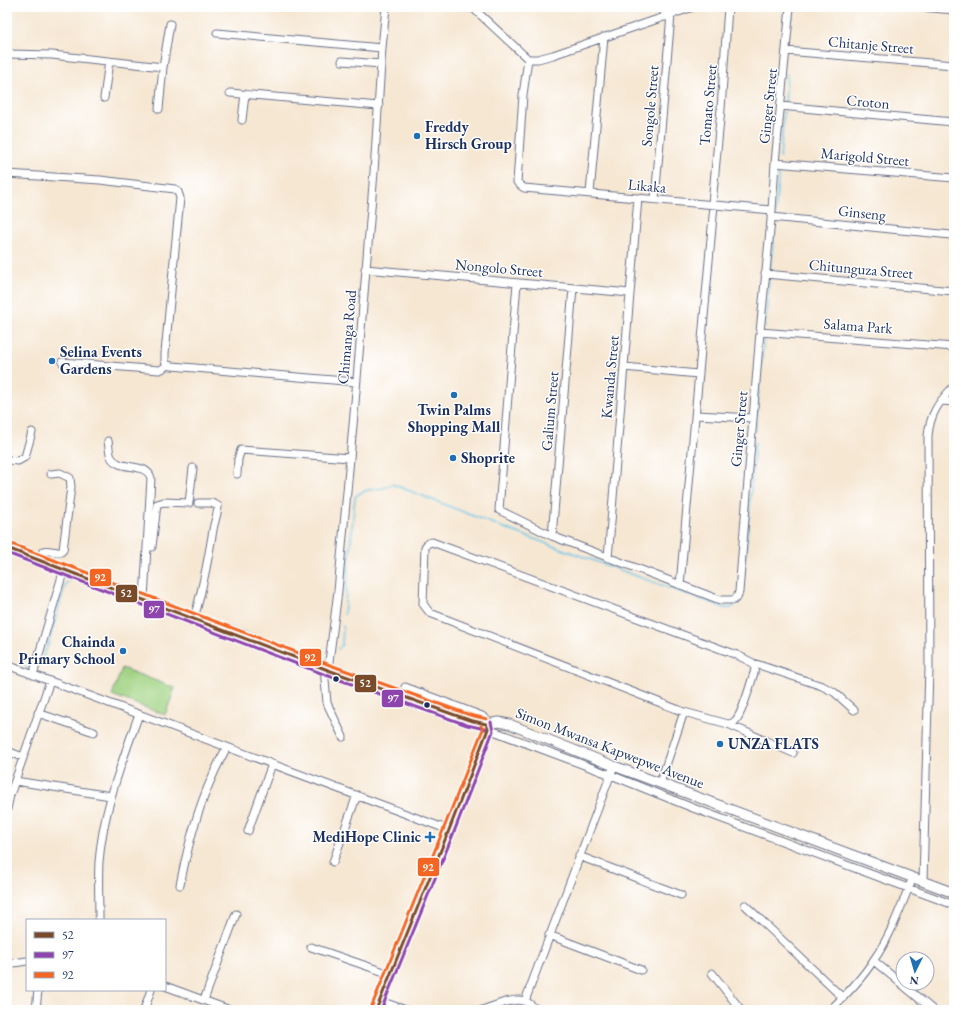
<svg xmlns="http://www.w3.org/2000/svg" width="961" height="1017" font-family="'EB Garamond',serif">
  <style>
    .grass { fill: #a1d383; stroke: #5e8170 }
    .lines { fill: none; stroke-linecap: round; stroke-linejoin: round }
    .stream { stroke: #68c5e6; stroke-width: 1.5 }
    .minor-casing { stroke: #686f87; stroke-width: 9 }
    .major-casing { stroke: #686f87; stroke-width: 11 }
    .minor { stroke: #fff; stroke-width: 7 }
    .major { stroke: #fff; stroke-width: 9 }
    .bus-1-casing { stroke: #fff; stroke-width: 6 }
    .bus-2-casing { stroke: #fff; stroke-width: 6 }
    .bus-3-casing { stroke: #fff; stroke-width: 6 }
    .bus-1 { stroke: #7a4b2a; stroke-width: 3 }
    .bus-2 { stroke: #8e44ad; stroke-width: 3 }
    .bus-3 { stroke: #f26522; stroke-width: 3 }
    .poi-dot { fill: #1f6fb2; stroke: #fff; stroke-width: 1.5 }
    .bus-dot { fill: #1b2f5e; stroke: #fff; stroke-width: 1.5 }
    .labels { text-anchor: middle; stroke-width: 3; stroke-linejoin: round; paint-order: stroke }
    .street-label { font-size: 15px; fill: #1b2f5e; stroke: #fff }
    .poi-label { font-size: 15px; font-weight: bold; fill: #1b2f5e; stroke: #fff; text-anchor: start }
    .line-badge { stroke: #fff; stroke-width: 1.5 }
    .badge-label { font-size: 11px; text-anchor: middle; font-weight: bold; fill: #fff }
  </style>
  <rect width="100%" height="100%" fill="#fff"/>
  <filter id="ink" filterUnits="userSpaceOnUse"><feTurbulence type="fractalNoise" baseFrequency=".025" numOctaves="2"/><feDisplacementMap in="SourceGraphic" scale="8" xChannelSelector="R" yChannelSelector="G"/><feConvolveMatrix kernelMatrix="1 2 1 2 8 2 1 2 1" color-interpolation-filters="sRGB"/></filter>
  <filter id="wash" filterUnits="userSpaceOnUse"><feTurbulence type="fractalNoise" baseFrequency=".012" numOctaves="4" result="noise"/><feDisplacementMap in="SourceGraphic" scale="16" xChannelSelector="R" yChannelSelector="G"/><feGaussianBlur stdDeviation="0.9" result="paint"/><feColorMatrix in="noise" values="0 0 0 0 0 0 0 0 0 0 0 0 0 0 0 0 0 1.4 0 .05"/><feComposite in="paint" operator="in"/></filter>
  <g filter="url(#wash)">
    <rect width="100%" height="100%" fill="#f6e7d3"/>
    <!-- grass -->
    <path class="grass" d="M 122,668 L 175,688 L 165,715 L 112,695 Z"/>
    <g class="lines">
      <!-- stream -->
      <path class="stream" d="M 792,19 L 794,7
        M 785,103 L 787,74
        M 780,158 L 784,111
        M 775,214 L 779,168
        M 770,270 L 775,224
        M 765,327 L 769,280
        M 755,432 L 764,336
        M 344,614 L 355,497 C 366,485 380,493 392,484 L 512,531 L 725,608 L 731,608 L 737,604 L 742,596 L 755,442
        M 201,617 L 307,657 L 322,657
        M 338,649 L 342,645 L 343,626
        M 42,660 L 48,645 L 66,583 L 70,580
        M 25,668 L 30,667 L 33,663"/>
    </g>
  </g>
  <g filter="url(#ink)">
    <g class="lines">
      <defs>
        <path id="minor" d="M 472,7 L 528,59
          M 662,7 L 666,17
          M 921,7 L 954,10
          M 217,33 L 382,48
          M 786,51 L 954,65
          M 7,54 L 52,55 L 163,67
          M 528,59 L 523,95 L 517,182 L 520,185 L 524,188 L 772,210
          M 528,59 L 538,59 L 553,55 L 693,7
          M 342,61 L 381,64
          M 230,93 L 379,106
          M 104,98 L 109,61
          M 781,106 L 953,122
          M 159,109 L 163,67 L 170,24
          M 242,120 L 245,94
          M 775,163 L 954,178
          M 7,174 L 100,180 L 175,189 L 178,192 L 180,198 L 165,353 L 165,361 L 167,365 L 172,366 L 356,382
          M 590,193 L 604,37
          M 655,199 L 671,15
          M 712,204 L 721,109 L 728,7
          M 771,217 L 951,235
          M 365,269 L 630,293
          M 765,274 L 954,291
          M 517,283 L 499,510 L 552,536 L 707,595 L 720,600 L 734,600 L 737,597 L 739,592 L 760,332 L 772,210 L 775,163 L 790,7
          M 760,332 L 954,347
          M 62,362 L 159,370 L 162,369 L 167,365
          M 624,367 L 698,374
          M 941,401 L 954,402
          M 696,415 L 753,418
          M 108,441 C 109,446 109,453 111,457 C 119,472 146,461 151,478 L 144,599
          M 7,460 L 18,461 L 25,457 L 32,432
          M 237,474 L 238,459 L 241,450 L 350,458
          M 552,536 L 573,288
          M 152,547 L 157,504 L 164,502 L 189,503 L 193,468
          M 608,558 L 638,198
          M 39,560 L 43,551 C 48,549 55,553 61,552 L 63,550 L 71,487 L 70,478 L 60,473 L 51,474
          M 680,585 L 714,205
          M 194,618 C 203,589 208,560 213,530 C 214,522 218,514 218,506 L 212,503 L 198,503
          M 7,665 L 449,830
          M 324,668 L 327,703 L 343,737
          M 328,670 L 338,591 L 355,403 L 374,172 L 382,48 L 386,7
          M 33,675 L 64,569
          M 405,687 L 482,716 L 486,719 L 486,724
          M 38,713 L 94,732
          M 728,724 C 731,724 734,723 736,720 C 743,712 750,685 754,673 L 755,668 L 753,663
          M 488,729 L 611,775 L 693,808 L 954,905
          M 7,751 L 23,757
          M 793,753 L 728,724 L 684,712 L 430,613 L 423,604 L 425,547 L 428,543 L 432,542 L 737,655 L 753,663 L 822,686 L 834,692 L 854,710
          M 15,781 L 111,796
          M 660,783 L 684,712
          M 7,809 L 10,795 L 50,681
          M 248,831 L 272,764
          M 579,856 L 681,895
          M 333,862 L 357,795
          M 923,881 L 929,668 L 928,436 C 930,413 939,402 954,386
          M 180,885 C 190,835 202,792 227,747
          M 745,905 L 843,998
          M 99,920 C 99,901 98,881 99,862 C 103,810 122,762 139,714
          M 549,935 L 641,970
          M 311,947 L 390,974
          M 874,961 L 933,1010
          M 7,964 L 27,961
          M 712,973 L 741,1010
          M 165,986 L 230,1010
          M 204,1000 L 236,914
          M 380,1001 L 406,1010
          M 525,1001 L 612,771
          M 36,1010 L 38,990
          M 144,1010 L 151,990
          M 482,1010 C 492,1007 514,997 524,1001 C 529,1002 533,1007 537,1010
          M 830,1010 C 846,995 861,980 873,961 C 891,936 901,906 913,877"/>
        <path id="major" d="M 7,548 L 328,670 L 469,720 L 486,724 L 499,722 L 509,724 L 614,766 L 954,893
          M 376,1010 L 449,830 L 488,729 L 486,724"/>
      </defs>
      <!-- minor casing -->
      <use href="#minor" class="minor-casing"/>
      <!-- major casing -->
      <use href="#major" class="major-casing"/>
      <!-- minor -->
      <use href="#minor" class="minor"/>
      <!-- major -->
      <use href="#major" class="major"/>
      <defs>
        <path id="bus-1" d="M 7,548 L 328,670 L 469,720 L 486,724
          M 376,1010 L 449,830 L 488,729 L 486,724"/>
        <path id="bus-2" d="M 7,553 L 326,675 L 467,725 L 485,729
          M 381,1010 L 454,832 L 493,731 L 491,722"/>
        <path id="bus-3" d="M 9,543 L 330,665 L 470,715 L 487,719
          M 371,1008 L 444,828 L 483,729 L 481,726"/>
      </defs>
      <!-- bus-1 casing -->
      <use href="#bus-1" class="bus-1-casing"/>
      <!-- bus-2 casing -->
      <use href="#bus-2" class="bus-2-casing"/>
      <!-- bus-3 casing -->
      <use href="#bus-3" class="bus-3-casing"/>
      <!-- bus-1 -->
      <use href="#bus-1" class="bus-1"/>
      <!-- bus-2 -->
      <use href="#bus-2" class="bus-2"/>
      <!-- bus-3 -->
      <use href="#bus-3" class="bus-3"/>
    </g>
  </g>
  <!-- markers -->
  <g class="poi-dot">
    <circle cx="417" cy="136" r="4"/>
    <circle cx="52" cy="361" r="4"/>
    <circle cx="454" cy="395" r="4"/>
    <circle cx="453" cy="458" r="4"/>
    <circle cx="123" cy="651" r="4"/>
    <circle cx="720" cy="744" r="4"/>
    <path d="M428 831h4v4h4v4h-4v4h-4v-4h-4v-4h4z"/>
  </g>
  <g class="bus-dot">
    <circle cx="336" cy="679" r="3.5"/>
    <circle cx="427" cy="705" r="3.5"/>
  </g>
  <g class="labels">
    <!-- street labels -->
    <g class="street-label">
      <text transform="translate(871 45) rotate(5)" y="5">Chitanje Street</text>
      <text transform="translate(868 102) rotate(5)" y="5">Croton</text>
      <text transform="translate(708 105) rotate(-85)" y="5">Tomato Street</text>
      <text transform="translate(650 106) rotate(-85)" y="5">Songole Street</text>
      <text transform="translate(768 106) rotate(-84)" y="5">Ginger Street</text>
      <text transform="translate(865 157) rotate(5)" y="5">Marigold Street</text>
      <text transform="translate(647 186) rotate(5)" y="5">Likaka</text>
      <text transform="translate(862 213) rotate(6)" y="5">Ginseng</text>
      <text transform="translate(499 268) rotate(5)" y="5">Nongolo Street</text>
      <text transform="translate(861 269) rotate(5)" y="5">Chitunguza Street</text>
      <text transform="translate(858 326) rotate(4)" y="5">Salama Park</text>
      <text transform="translate(347 337) rotate(-85)" y="5">Chimanga Road</text>
      <text transform="translate(610 377) rotate(-85)" y="5">Kwanda Street</text>
      <text transform="translate(550 411) rotate(-85)" y="5">Galium Street</text>
      <text transform="translate(739 429) rotate(-85)" y="5">Ginger Street</text>
      <text transform="translate(610 748) rotate(21)" y="5">Simon Mwansa Kapwepwe Avenue</text>
    </g>
    <!-- poi labels -->
    <g class="poi-label">
      <text x="425" y="132">Freddy<tspan x="425" dy="17">Hirsch Group</tspan></text>
      <text x="60" y="357">Selina Events<tspan x="60" dy="17">Gardens</tspan></text>
      <text x="454" y="415" text-anchor="middle">Twin Palms<tspan x="454" dy="17">Shopping Mall</tspan></text>
      <text x="461" y="463">Shoprite</text>
      <text x="115" y="647" text-anchor="end">Chainda<tspan x="115" dy="17">Primary School</tspan></text>
      <text x="728" y="749">UNZA FLATS</text>
      <text x="421" y="842" text-anchor="end">MediHope Clinic</text>
    </g>
  </g>
  <g class="line-badge">
    <rect x="89" y="568" width="23" height="19" rx="4" fill="#f26522"/>
    <rect x="115" y="584" width="23" height="19" rx="4" fill="#7a4b2a"/>
    <rect x="143" y="600" width="22" height="19" rx="4" fill="#8e44ad"/>
    <rect x="299" y="648" width="23" height="19" rx="4" fill="#f26522"/>
    <rect x="354" y="674" width="23" height="19" rx="4" fill="#7a4b2a"/>
    <rect x="381" y="689" width="23" height="19" rx="4" fill="#8e44ad"/>
    <rect x="417" y="857" width="23" height="20" rx="4" fill="#f26522"/>
  </g>
  <g class="badge-label">
    <text x="100" y="581">92</text>
    <text x="126" y="597">52</text>
    <text x="154" y="613">97</text>
    <text x="310" y="661">92</text>
    <text x="365" y="687">52</text>
    <text x="393" y="702">97</text>
    <text x="428" y="871">92</text>
  </g>
  <!-- margin -->
  <rect width="961" height="1017" fill="none" stroke="#fff" stroke-width="24"/>
  <!-- legend -->
  <rect x="26" y="919" width="140" height="72" fill="#ffffff" stroke="#a4acbf"/>
  <rect x="34" y="932" width="20" height="6" fill="#7a4b2a" stroke="#a4acbf"/>
  <text x="62" y="939" font-size="12" fill="#1b2f5e">52</text>
  <rect x="34" y="952" width="20" height="6" fill="#8e44ad" stroke="#a4acbf"/>
  <text x="62" y="959" font-size="12" fill="#1b2f5e">97</text>
  <rect x="34" y="972" width="20" height="6" fill="#f26522" stroke="#a4acbf"/>
  <text x="62" y="979" font-size="12" fill="#1b2f5e">92</text>
  <!-- north arrow -->
  <g transform="translate(915 971) rotate(185)"><circle r="19" fill="#ffffff" stroke="#a4acbf"/>
  <path d="M0-3L7 15L0 10L-7 15Z" fill="#1f6fb2"/>
  <text y="-6" font-size="11" font-weight="bold" text-anchor="middle" fill="#1b2f5e">N</text>
  </g>
</svg>
